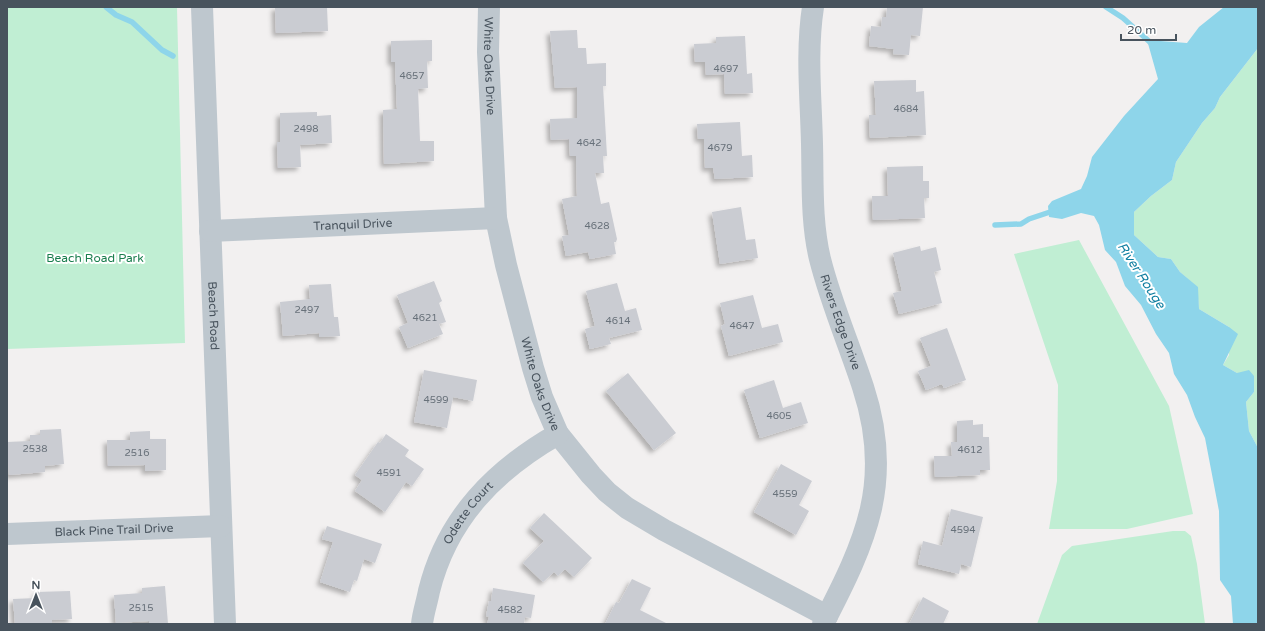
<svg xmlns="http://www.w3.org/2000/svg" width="1265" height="631" font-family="'Varela Round',sans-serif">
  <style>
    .green { fill: #c0eed3 }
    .water { fill: #8ed5ea }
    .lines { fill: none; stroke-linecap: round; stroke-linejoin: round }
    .stream { stroke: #8ed5ea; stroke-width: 5.5 }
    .building { fill: #caccd2; filter: url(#shadow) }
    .minor { stroke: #bec7ce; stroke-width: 22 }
    .labels { text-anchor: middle; stroke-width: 4; stroke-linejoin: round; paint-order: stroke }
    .number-label { font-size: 10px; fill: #68717a }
    .street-label { font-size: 12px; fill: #48535d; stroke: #fff }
    .park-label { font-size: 12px; fill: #1a7e4e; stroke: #fff }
    .water-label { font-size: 13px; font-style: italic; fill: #107fa1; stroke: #fff }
  </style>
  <defs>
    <filter id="shadow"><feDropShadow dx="-3.5" dy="3.5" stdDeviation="2" flood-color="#0004"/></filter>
  </defs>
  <rect width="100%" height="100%" fill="#f2f0f0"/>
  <!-- green -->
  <path class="green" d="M 7,7 L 177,7 L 185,343 L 7,349 Z
    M 1258,48 L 1258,448 L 1249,431 L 1246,402 L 1254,392 L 1237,373 L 1223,365 L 1229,355 L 1229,327 L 1199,309 L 1197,287 L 1180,272 L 1171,259 L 1158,257 L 1134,235 L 1134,212 L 1151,196 L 1172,180 L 1176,162 L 1202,123 L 1215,108 L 1220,97 Z
    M 1079,240 L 1169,406 L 1193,514 L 1127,529 L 1049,529 L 1057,481 L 1058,385 L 1014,254 Z
    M 1173,531 L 1185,531 L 1191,536 L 1197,564 L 1205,624 L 1037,624 L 1062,555 L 1072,546 Z"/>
  <!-- water -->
  <path class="water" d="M 1224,7 L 1258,7 L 1258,48 L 1220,97 L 1215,108 L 1202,123 L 1176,162 L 1172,180 L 1151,196 L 1134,212 L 1134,235 L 1158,257 L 1171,259 L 1180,272 L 1198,287 L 1199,309 L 1229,327 L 1238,334 L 1223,365 L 1237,373 L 1249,370 L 1254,376 L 1254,392 L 1246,402 L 1249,431 L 1258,448 L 1258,624 L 1233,624 L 1231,596 L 1220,580 L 1219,511 L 1205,438 L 1195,417 L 1187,395 L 1174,374 L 1169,353 L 1156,334 L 1141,305 L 1125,286 L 1116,262 L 1105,250 L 1099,225 L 1094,216 L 1081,213 L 1062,219 L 1049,217 L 1048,206 L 1052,201 L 1081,189 L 1087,176 L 1092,157 L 1124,116 L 1158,79 L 1147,40 L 1187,43 L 1199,27 Z"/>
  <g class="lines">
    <!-- stream -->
    <path class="stream" d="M 106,7 L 116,15 L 132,22 L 162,50 L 173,56
      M 1106,7 L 1123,18 L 1152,44
      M 995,225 L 1021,224 L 1029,219 L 1056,210"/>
  </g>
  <!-- building -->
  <path class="building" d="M 275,7 L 327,7 L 328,31 L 276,33 Z
    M 887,7 L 923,7 L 920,36 L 911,35 L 909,55 L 893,54 L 894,49 L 869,46 L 871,26 L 881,27 L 882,17 L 886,17 Z
    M 577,30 L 578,48 L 586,48 L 587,64 L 606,63 L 606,86 L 603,86 L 607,156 L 603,156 L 604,173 L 595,173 L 601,204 L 609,202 L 617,239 L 616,242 L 614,242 L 616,254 L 590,259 L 588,252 L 566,256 L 562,236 L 569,235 L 562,199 L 577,196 L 576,156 L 570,156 L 569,139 L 551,140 L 550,119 L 577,118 L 577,87 L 555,88 L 550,31 Z
    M 745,36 L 747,74 L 752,73 L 753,93 L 725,94 L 724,74 L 706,75 L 705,62 L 695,62 L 694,44 L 716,43 L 716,37 Z
    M 432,40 L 432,61 L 427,61 L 428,88 L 418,89 L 420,141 L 434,141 L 434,161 L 384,164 L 383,110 L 397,109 L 395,62 L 391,62 L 391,41 Z
    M 916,80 L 916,92 L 924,91 L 926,135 L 870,138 L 869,115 L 876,115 L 874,81 Z
    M 317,112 L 317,116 L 331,115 L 332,143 L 300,145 L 301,167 L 278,168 L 277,142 L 280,142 L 280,113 Z
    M 740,122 L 742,156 L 752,155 L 753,177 L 715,179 L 713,168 L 705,168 L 704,139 L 698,139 L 697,124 Z
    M 923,166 L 923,181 L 929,181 L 929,198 L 924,198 L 925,218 L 873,220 L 872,196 L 888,196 L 887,167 Z
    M 741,207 L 746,240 L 755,239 L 758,258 L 720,264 L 712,212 Z
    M 920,246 L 921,251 L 936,247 L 941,270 L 934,272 L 942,303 L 899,314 L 893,293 L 902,291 L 893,253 Z
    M 434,281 L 442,301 L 439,303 L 446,322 L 439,324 L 443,334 L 408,348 L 399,327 L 408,323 L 397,295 Z
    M 617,283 L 625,311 L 636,308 L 642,330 L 609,338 L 611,344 L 590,349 L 585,329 L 595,326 L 586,291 Z
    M 331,284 L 334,317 L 338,317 L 340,336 L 319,337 L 319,333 L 283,336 L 280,302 L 310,299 L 309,285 Z
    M 753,295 L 762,328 L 778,324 L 783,342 L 729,356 L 721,326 L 725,324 L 720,303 Z
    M 947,328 L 966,380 L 944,388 L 942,384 L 926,390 L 918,371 L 931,366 L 920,338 Z
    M 424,370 L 477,380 L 473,401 L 453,397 L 447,428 L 414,422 Z
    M 628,373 L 676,433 L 654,450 L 606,391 Z
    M 774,380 L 783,408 L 801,402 L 808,423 L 760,438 L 744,390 Z
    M 973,420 L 973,425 L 983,424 L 983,437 L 989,437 L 990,470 L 980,470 L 980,475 L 935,477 L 934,456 L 952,456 L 951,442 L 957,442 L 957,421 Z
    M 61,429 L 64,464 L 45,466 L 45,472 L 9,475 L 7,442 L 30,441 L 30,435 L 40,435 L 40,430 Z
    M 150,431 L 150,439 L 166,439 L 166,470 L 145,471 L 145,465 L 108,466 L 107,440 L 130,440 L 130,432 Z
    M 386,434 L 409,450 L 405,456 L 424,469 L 412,486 L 406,482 L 385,512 L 355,491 L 362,480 L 355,475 L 378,442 L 380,443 Z
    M 781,464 L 812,481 L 799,505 L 809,511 L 796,535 L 754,512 Z
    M 951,509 L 983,517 L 971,567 L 961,564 L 959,574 L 918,564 L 923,541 L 942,546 Z
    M 544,513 L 592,558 L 574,577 L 565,569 L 558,576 L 554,572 L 543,582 L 523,563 L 544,541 L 530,528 Z
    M 327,526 L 382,544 L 375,563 L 364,559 L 357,581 L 354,580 L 350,592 L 320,582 L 333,542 L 322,539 Z
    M 632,579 L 651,588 L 640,610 L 668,624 L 605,624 L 616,602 L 619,603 Z
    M 165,586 L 168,624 L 150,624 L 149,621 L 116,623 L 114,595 L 142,593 L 142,588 Z
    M 493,588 L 535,595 L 531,618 L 525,617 L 524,624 L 487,624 L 489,617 L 486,616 L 489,601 L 491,601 Z
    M 70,591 L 72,619 L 52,620 L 52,624 L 15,624 L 13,599 L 36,598 L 36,592 Z
    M 923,597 L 949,611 L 943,624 L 909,624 Z"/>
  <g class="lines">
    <!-- minor -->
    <g class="minor">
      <path id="s1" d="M 202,7 L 225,624"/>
      <path id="s2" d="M 489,7 L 488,52 L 496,218 L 506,265 L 533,368 L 542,397 L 558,434 L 591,475 L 607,492 L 627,508 L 664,530 L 827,616"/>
      <path id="s3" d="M 813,7 C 806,52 811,99 812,144 C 813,182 811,222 820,259 C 831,303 849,344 863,387 C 894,481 866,541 823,624"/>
      <path id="s4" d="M 210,231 L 496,218"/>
      <path id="s5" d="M 7,534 L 221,526"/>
      <path id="s6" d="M 422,624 C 423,613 427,602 429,591 C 447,518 495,470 558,434"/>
    </g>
  </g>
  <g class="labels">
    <!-- number labels -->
    <g class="number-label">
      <text x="726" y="72">4697</text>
      <text x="412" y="79">4657</text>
      <text x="906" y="112">4684</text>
      <text x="306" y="132">2498</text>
      <text x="589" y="146">4642</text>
      <text x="720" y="151">4679</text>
      <text x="597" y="229">4628</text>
      <text x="307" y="313">2497</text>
      <text x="425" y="321">4621</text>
      <text x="618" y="324">4614</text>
      <text x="742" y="329">4647</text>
      <text x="436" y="403">4599</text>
      <text x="779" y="419">4605</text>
      <text x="35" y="452">2538</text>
      <text x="970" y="453">4612</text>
      <text x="137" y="456">2516</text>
      <text x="389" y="476">4591</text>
      <text x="785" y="497">4559</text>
      <text x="963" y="533">4594</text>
      <text x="141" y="611">2515</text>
      <text x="510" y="613">4582</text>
    </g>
    <!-- street labels -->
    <g class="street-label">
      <text dy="4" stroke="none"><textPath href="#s2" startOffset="59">White Oaks Drive</textPath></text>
      <text dy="4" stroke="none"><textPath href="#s4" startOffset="143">Tranquil Drive</textPath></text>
      <text dy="4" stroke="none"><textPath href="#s1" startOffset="309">Beach Road</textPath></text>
      <text dy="4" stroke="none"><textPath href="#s3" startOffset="319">Rivers Edge Drive</textPath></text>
      <text dy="4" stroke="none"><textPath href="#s2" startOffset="383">White Oaks Drive</textPath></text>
      <text dy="4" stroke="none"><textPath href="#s6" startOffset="122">Odette Court</textPath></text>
      <text dy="4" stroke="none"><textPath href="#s5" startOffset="107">Black Pine Trail Drive</textPath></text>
    </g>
    <!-- park labels -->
    <g class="park-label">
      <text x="95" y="262">Beach Road Park</text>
    </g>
    <!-- water labels -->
    <g class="water-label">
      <text transform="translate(1142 275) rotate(57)" y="5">River Rouge</text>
    </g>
  </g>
  <!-- border -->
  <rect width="1265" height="631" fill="none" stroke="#48535d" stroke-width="16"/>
  <!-- north arrow -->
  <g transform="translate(36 595)" stroke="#ffffff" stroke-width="3" paint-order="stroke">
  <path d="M0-3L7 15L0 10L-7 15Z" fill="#48535d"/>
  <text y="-6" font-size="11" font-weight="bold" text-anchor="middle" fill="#48535d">N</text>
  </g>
  <!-- scale -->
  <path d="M1121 34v6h55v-6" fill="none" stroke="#48535d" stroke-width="2"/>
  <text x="1127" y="34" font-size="12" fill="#48535d" stroke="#ffffff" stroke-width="3" paint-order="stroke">20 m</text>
</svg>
